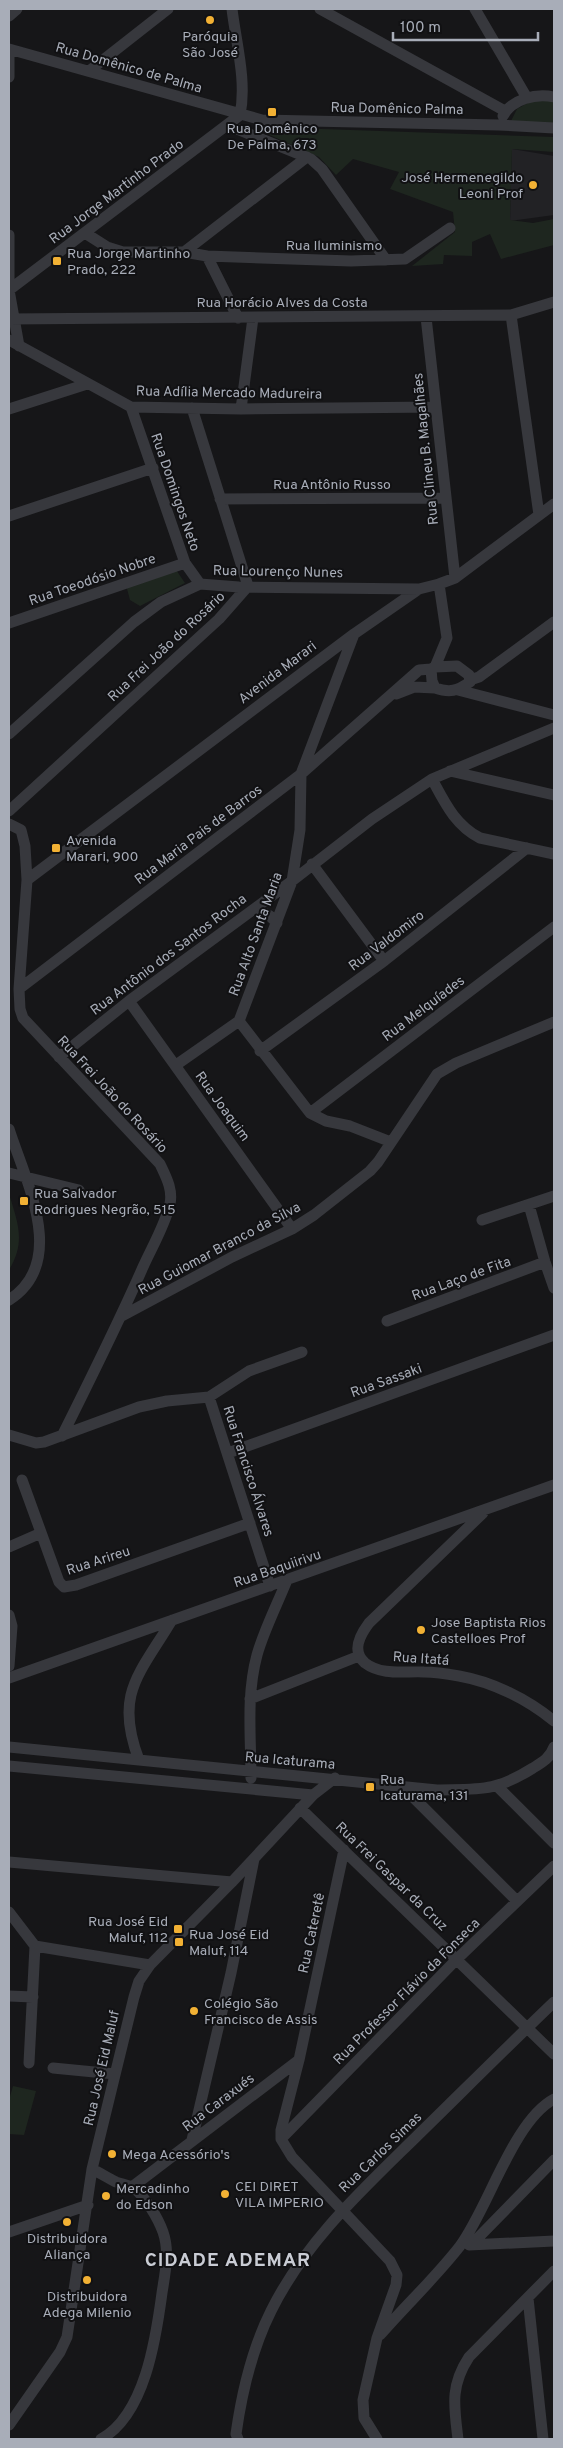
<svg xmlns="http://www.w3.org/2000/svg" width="563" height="2448" font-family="Overpass,sans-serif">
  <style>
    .built { fill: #222225 }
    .green { fill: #1e261f }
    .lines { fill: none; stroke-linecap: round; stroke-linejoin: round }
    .minor { stroke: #37383d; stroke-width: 11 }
    .poi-dot { fill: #f2b134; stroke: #111113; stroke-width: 2 }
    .labels { text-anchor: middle; stroke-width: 4; stroke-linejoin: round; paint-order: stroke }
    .poi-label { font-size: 14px; fill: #a8adb8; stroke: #111113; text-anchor: start }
    .street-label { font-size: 14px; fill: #a8adb8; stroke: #111113 }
    .district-label { font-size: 19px; font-weight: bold; letter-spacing: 1px; fill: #c9ccd4; stroke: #111113 }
  </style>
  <rect width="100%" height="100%" fill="#161618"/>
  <!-- built -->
  <path class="built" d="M 512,149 L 554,156 L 554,215 L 510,221 Z"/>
  <!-- green -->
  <path class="green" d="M 533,100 L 554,101 L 554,124 L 511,121 L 517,109 Z
    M 264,127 L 554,137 L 554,152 L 512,149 L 510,220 L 533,223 L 554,219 L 554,245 L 501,259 L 490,234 L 472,242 L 472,256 L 444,255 L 443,264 L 412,266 L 455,232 L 453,212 L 390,189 L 399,172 L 353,159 L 336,175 L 319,157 L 263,132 Z
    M 172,564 L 185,583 L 140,606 L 130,600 L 125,581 Z
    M 9,1194 C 18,1223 26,1242 9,1270 Z
    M 13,2086 L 36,2091 L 24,2135 L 9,2134 L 9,2100 Z"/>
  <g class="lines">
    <!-- minor -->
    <path class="minor" d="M 232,9 C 236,43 247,81 240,115
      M 320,9 L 505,111
      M 475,9 L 527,98
      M 9,16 L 17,9
      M 9,49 L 262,120 L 499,125 L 554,128
      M 9,49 L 9,77
      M 89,71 L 168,9
      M 503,116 C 512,99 536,93 554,97
      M 227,125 L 311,159 L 322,169 L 386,260
      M 85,233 L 107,247 L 123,252 L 184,252 L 207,256 L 238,318
      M 9,235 L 9,290 L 19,346
      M 184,252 L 307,157
      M 207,256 L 351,261 L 405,259 L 450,228
      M 9,290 L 240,115
      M 511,315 L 539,515
      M 426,317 L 455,578
      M 9,319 L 511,315 L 554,302
      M 9,340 L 131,407 L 241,409 L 436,407
      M 131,407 L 185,563 L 200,584
      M 9,409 L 87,384
      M 241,409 L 253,318
      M 220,499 L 444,498
      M 9,516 L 153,468
      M 9,623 L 185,563
      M 354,634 L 301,774 L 300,830 L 292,881 L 239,1021 L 310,1113 L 326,1121 L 350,1126 L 391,1142
      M 435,667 L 457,666 L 469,675 L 470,682 C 457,691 450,693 435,688 L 432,681 L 431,669 L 435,667 L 447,638 L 439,584
      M 470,680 L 479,677 L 554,622
      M 458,690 L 554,715
      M 396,694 L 414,687 L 435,688
      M 9,734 L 134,622 L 161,602 L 200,584 L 239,587 L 419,589
      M 450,771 L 554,795
      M 432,779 C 445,803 455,825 480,838 L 554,854
      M 9,811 L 219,619 L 248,586 L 192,408
      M 9,824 L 21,830 L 25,846 L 27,880 L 19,989 L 20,1009 L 23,1018 L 160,1164 C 166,1177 173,1189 170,1204 C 165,1225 152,1247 143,1267 C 118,1324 90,1380 62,1436
      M 312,864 L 384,961
      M 27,880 L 354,634 L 419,589 L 439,584 L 455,578 L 554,504
      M 256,908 L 270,916 L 277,923
      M 19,989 L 301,774 L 419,670 L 431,669
      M 129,1001 L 292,1229
      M 260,1051 L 384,961 L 527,848
      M 59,1057 L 129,1001 L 292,881 L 372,819 L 432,779 L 554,728
      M 176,1065 L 239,1021
      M 310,1113 L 554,927
      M 9,1129 C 25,1180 69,1262 9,1300
      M 9,1173 L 79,1190
      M 529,1205 L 545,1262 L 554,1288
      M 482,1220 L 554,1196
      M 122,1316 L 232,1257 L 292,1229 L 314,1215 L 370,1171 L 378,1162 L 437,1074 L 456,1063 L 554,1022
      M 387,1321 L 545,1262
      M 209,1397 L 249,1371 L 302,1352
      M 9,1435 L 36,1443 L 44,1442 L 139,1407 L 167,1401 L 209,1397 L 270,1586
      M 228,1453 L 554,1335
      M 22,1480 L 59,1582 L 64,1587 L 76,1585 L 250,1523
      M 483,1513 L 369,1623 C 360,1635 351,1651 365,1663 C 382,1676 405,1671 424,1672 C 436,1672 448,1674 459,1676 C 493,1682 527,1699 554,1721
      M 9,1547 L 41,1533
      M 9,1615 L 12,1626 L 9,1666
      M 9,1678 L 554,1485
      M 250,1699 L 359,1656
      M 9,1747 L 437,1790 C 480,1789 495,1792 533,1768 C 543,1762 550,1758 554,1747
      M 139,1760 C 114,1694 139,1675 172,1620
      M 9,1766 L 313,1795
      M 251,1778 C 251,1737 246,1696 257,1655 C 264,1630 277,1605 287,1580
      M 403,1787 L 517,1901
      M 498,1787 L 554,1843
      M 300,1808 L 554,2054
      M 344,1850 L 299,2060 L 281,2130 L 281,2139 L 292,2157 L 390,2261 L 397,2275 L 396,2285 L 377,2338 L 363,2400 L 364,2418 L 377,2439
      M 9,1862 L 232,1882
      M 9,1912 L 35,1946 L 150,1965
      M 9,1996 L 33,1997
      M 29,2063 L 35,1946
      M 53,2068 L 115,2074
      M 281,2139 L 456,1960 L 554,1866
      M 192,2140 L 231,1973 L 254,1859
      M 92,2169 C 100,2173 108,2178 116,2182 C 121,2184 129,2185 134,2188 C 146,2198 158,2218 163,2232 C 170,2252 165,2273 162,2293 C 156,2338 145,2415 101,2439
      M 132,2187 L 299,2060
      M 9,2232 L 88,2205
      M 469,2245 L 554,2241
      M 471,2245 L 554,2160
      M 528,2298 L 543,2439
      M 380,2335 C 406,2305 436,2277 460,2246 C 488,2209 513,2121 554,2099
      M 9,2425 L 60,2352 L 67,2337 L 92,2169 L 134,1997 L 139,1981 L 150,1965 L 232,1882 L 313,1795 L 335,1778
      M 238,2439 L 236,2434 C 242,2391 252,2349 271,2311 C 305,2242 362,2190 416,2137 C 462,2092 508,2046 554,2002
      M 458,2439 C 454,2406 450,2386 469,2357 L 554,2271"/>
  </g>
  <!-- markers -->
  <g class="poi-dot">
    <circle cx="210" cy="20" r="5"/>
    <rect x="267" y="107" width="10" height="10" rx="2.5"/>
    <circle cx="533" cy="185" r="5"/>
    <rect x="52" y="256" width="10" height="10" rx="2.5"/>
    <rect x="51" y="843" width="10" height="10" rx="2.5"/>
    <rect x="19" y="1196" width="10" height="10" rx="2.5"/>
    <circle cx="421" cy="1630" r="5"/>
    <rect x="365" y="1782" width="10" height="10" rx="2.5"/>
    <rect x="173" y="1924" width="10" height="10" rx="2.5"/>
    <rect x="174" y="1937" width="10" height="10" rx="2.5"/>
    <circle cx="194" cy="2011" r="5"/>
    <circle cx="112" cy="2154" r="5"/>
    <circle cx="225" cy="2194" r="5"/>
    <circle cx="106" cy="2196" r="5"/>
    <circle cx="67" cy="2222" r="5"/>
    <circle cx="87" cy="2280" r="5"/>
  </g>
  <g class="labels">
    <!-- poi labels -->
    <g class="poi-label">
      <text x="210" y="41" text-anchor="middle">Paróquia<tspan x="210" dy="16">São José</tspan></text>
      <text x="272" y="133" text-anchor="middle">Rua Domênico<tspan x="272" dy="16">De Palma, 673</tspan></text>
      <text x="523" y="182" text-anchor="end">José Hermenegildo<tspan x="523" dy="16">Leoni Prof</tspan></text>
      <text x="67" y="258">Rua Jorge Martinho<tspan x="67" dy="16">Prado, 222</tspan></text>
      <text x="66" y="845">Avenida<tspan x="66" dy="16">Marari, 900</tspan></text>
      <text x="34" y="1198">Rua Salvador<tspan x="34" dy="16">Rodrigues Negrão, 515</tspan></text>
      <text x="431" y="1627">Jose Baptista Rios<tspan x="431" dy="16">Castelloes Prof</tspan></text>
      <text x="380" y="1784">Rua<tspan x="380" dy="16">Icaturama, 131</tspan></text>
      <text x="168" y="1926" text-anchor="end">Rua José Eid<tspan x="168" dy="16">Maluf, 112</tspan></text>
      <text x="189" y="1939">Rua José Eid<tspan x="189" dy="16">Maluf, 114</tspan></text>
      <text x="204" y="2008">Colégio São<tspan x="204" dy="16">Francisco de Assis</tspan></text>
      <text x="122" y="2159">Mega Acessório's</text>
      <text x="235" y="2191">CEI DIRET<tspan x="235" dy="16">VILA IMPERIO</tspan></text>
      <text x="116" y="2193">Mercadinho<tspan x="116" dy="16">do Edson</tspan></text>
      <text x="67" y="2243" text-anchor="middle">Distribuidora<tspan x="67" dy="16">Aliança</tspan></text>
      <text x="87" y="2301" text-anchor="middle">Distribuidora<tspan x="87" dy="16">Adega Milenio</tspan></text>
    </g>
    <!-- street labels -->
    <g class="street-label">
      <text transform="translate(129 67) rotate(16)" y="5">Rua Domênico de Palma</text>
      <text transform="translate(397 108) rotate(1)" y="5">Rua Domênico Palma</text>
      <text transform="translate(116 191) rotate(-37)" y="5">Rua Jorge Martinho Prado</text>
      <text x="334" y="250">Rua Iluminismo</text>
      <text x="282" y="307">Rua Horácio Alves da Costa</text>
      <text transform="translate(229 392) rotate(1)" y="5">Rua Adília Mercado Madureira</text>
      <text transform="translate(425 449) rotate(-96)" y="5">Rua Clineu B. Magalhães</text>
      <text x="332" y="489">Rua Antônio Russo</text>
      <text transform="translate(176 492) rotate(71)" y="5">Rua Domingos Neto</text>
      <text transform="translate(278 571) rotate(1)" y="5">Rua Lourenço Nunes</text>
      <text transform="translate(92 579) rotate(-19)" y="5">Rua Toeodósio Nobre</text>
      <text transform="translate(166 646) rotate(-43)" y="5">Rua Frei João do Rosário</text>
      <text transform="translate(277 672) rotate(-37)" y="5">Avenida Marari</text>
      <text transform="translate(198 834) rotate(-37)" y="5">Rua Maria Pais de Barros</text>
      <text transform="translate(255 934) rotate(-70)" y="5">Rua Alto Santa Maria</text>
      <text transform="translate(386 940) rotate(-37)" y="5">Rua Valdomiro</text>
      <text transform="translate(168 954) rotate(-37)" y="5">Rua Antônio dos Santos Rocha</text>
      <text transform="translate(423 1008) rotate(-37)" y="5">Rua Melquíades</text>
      <text transform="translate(113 1094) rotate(47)" y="5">Rua Frei João do Rosário</text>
      <text transform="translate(223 1106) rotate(54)" y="5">Rua Joaquim</text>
      <text transform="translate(219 1248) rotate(-28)" y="5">Rua Guiomar Branco da Silva</text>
      <text transform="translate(461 1278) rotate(-20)" y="5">Rua Laço de Fita</text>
      <text transform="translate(386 1380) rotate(-20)" y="5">Rua Sassaki</text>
      <text transform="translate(249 1471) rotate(72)" y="5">Rua Francisco Álvares</text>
      <text transform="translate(98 1560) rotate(-18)" y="5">Rua Arireu</text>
      <text transform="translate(277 1568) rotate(-19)" y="5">Rua Baquiirivu</text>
      <text transform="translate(421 1658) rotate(4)" y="5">Rua Itatá</text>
      <text transform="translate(290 1760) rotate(5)" y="5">Rua Icaturama</text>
      <text transform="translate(392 1876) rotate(44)" y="5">Rua Frei Gaspar da Cruz</text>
      <text transform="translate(311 1933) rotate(-78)" y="5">Rua Cateretê</text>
      <text transform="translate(406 1991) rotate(-45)" y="5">Rua Professor Flávio da Fonseca</text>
      <text transform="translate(101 2068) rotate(-77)" y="5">Rua José Eid Maluf</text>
      <text transform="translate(218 2102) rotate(-37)" y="5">Rua Caraxués</text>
      <text transform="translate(380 2152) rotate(-44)" y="5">Rua Carlos Simas</text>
    </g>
    <!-- district labels -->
    <g class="district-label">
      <text x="228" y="2266">CIDADE ADEMAR</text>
    </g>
  </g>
  <!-- border -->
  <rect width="563" height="2448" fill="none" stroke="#a8adb8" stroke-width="20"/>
  <!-- scale -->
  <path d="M393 32v8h145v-8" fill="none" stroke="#a8adb8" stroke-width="2.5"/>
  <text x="400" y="32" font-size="15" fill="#a8adb8" stroke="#111113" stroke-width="4" paint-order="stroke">100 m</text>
</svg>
